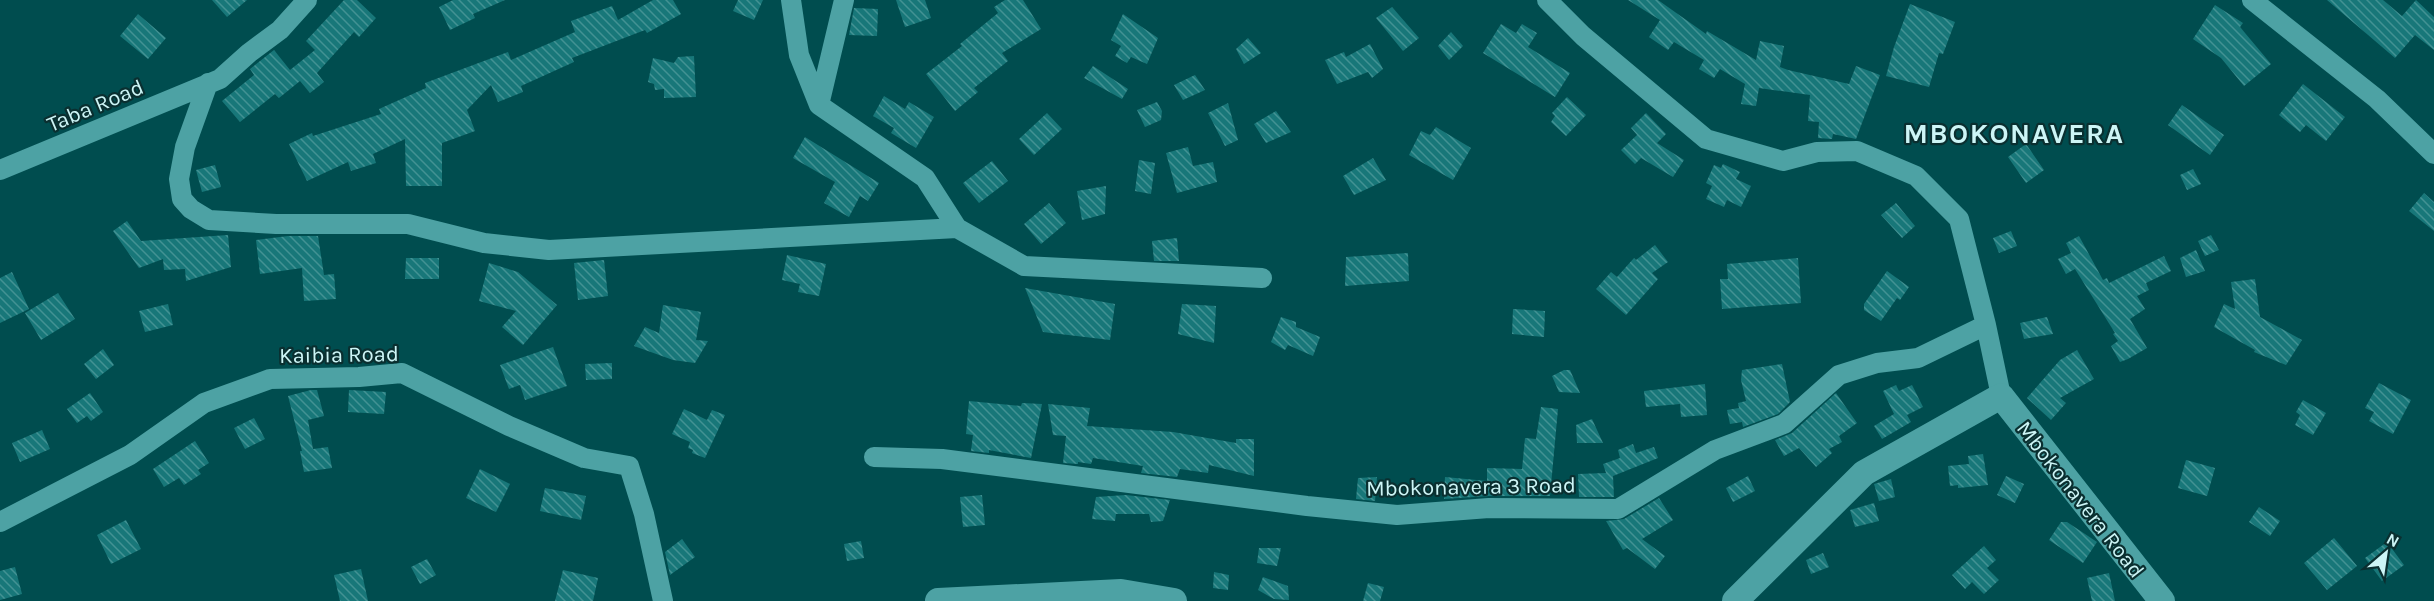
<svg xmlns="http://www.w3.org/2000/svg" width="2434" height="601" font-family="Karla,sans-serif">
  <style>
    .building { fill: url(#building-back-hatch) }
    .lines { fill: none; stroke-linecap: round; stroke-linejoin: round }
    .minor { stroke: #4da2a4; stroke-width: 20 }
    .tertiary { stroke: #4da2a4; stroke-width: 26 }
    .labels { text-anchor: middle; stroke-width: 4.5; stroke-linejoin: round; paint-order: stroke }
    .street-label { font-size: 22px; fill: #cdf5f6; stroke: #0a2f30 }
    .district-label { font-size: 28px; font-weight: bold; letter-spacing: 1.5px; fill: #cdf5f6; stroke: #0a2f30 }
  </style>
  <defs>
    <pattern id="building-back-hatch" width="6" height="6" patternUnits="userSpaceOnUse" patternTransform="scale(1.5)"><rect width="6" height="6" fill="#187779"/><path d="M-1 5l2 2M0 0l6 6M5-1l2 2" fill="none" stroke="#439293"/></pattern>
  </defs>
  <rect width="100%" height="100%" fill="#004d4f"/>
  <!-- building -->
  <path class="building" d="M 212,0 L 247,0 L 227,17 Z
    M 344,0 L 357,0 L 376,18 L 359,37 L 354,32 L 317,73 L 324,82 L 310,93 L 300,81 L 279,98 L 275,94 L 240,122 L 222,101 L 254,75 L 250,69 L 274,50 L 290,70 L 315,50 L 306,41 Z
    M 453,0 L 505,0 L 473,14 L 475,18 L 450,30 L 439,7 Z
    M 653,0 L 673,0 L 681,14 L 647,33 L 645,30 L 572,58 L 574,62 L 521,86 L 523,92 L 498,102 L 491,85 L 467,110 L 475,131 L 442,143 L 442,186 L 406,186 L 405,139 L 373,154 L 376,163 L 351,171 L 348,162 L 307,181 L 289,144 L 312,133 L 313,136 L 381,114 L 379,109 L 426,88 L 425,83 L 508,52 L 511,60 L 575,32 L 571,21 L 612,6 L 618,20 Z
    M 738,0 L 763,0 L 754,20 L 733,11 Z
    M 896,0 L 925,0 L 931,18 L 905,27 Z
    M 1005,0 L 1023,0 L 1041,29 L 1002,53 L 1008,61 L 974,88 L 978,92 L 955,111 L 926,74 L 962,46 L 960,44 L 998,13 L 994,7 Z
    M 1628,0 L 1658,0 L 1706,34 L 1707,31 L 1756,60 L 1760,41 L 1784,46 L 1780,67 L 1788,70 L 1849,84 L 1856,66 L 1880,75 L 1856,139 L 1833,134 L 1832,139 L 1818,138 L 1819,122 L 1808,121 L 1810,95 L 1759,88 L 1756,106 L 1741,104 L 1745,84 L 1720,69 L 1714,78 L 1699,69 L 1704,60 L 1674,42 L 1668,50 L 1649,37 L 1660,20 Z
    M 2327,0 L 2383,0 L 2402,16 L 2416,0 L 2434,17 L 2434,50 L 2415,35 L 2395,58 Z
    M 1910,4 L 1955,22 L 1943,54 L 1939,53 L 1929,87 L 1886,76 L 1894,47 Z
    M 2215,5 L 2243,23 L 2240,27 L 2271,64 L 2244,86 L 2221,58 L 2193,39 Z
    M 1392,7 L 1419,38 L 1403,51 L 1376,18 Z
    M 854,8 L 878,9 L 877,36 L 849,35 Z
    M 138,14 L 166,38 L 148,59 L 120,36 Z
    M 1123,14 L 1158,38 L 1147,64 L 1131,57 L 1127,63 L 1115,56 L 1121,46 L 1111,40 Z
    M 1501,24 L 1516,33 L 1522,24 L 1537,33 L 1528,47 L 1570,73 L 1555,97 L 1483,53 Z
    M 1451,32 L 1463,46 L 1449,60 L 1438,46 Z
    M 1248,38 L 1261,53 L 1244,64 L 1236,49 Z
    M 1370,44 L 1383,69 L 1372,78 L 1368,72 L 1337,84 L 1325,60 L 1344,52 L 1346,57 Z
    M 694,56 L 696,97 L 664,98 L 664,89 L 655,90 L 654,84 L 648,82 L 653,58 L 674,63 L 678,57 Z
    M 1093,66 L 1128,89 L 1122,99 L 1084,78 Z
    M 1195,75 L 1205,90 L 1183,100 L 1174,85 Z
    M 2303,84 L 2345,117 L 2326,141 L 2306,125 L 2300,132 L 2279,115 Z
    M 884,96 L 905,109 L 909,102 L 934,117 L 916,148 L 891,133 L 894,128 L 873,116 Z
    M 1567,97 L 1586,115 L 1566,136 L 1551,122 L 1555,116 L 1552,113 Z
    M 1157,102 L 1162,111 L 1161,120 L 1145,127 L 1137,110 Z
    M 1228,103 L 1238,140 L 1225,146 L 1208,113 Z
    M 2182,105 L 2224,135 L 2210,155 L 2168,125 Z
    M 1276,111 L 1291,132 L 1266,143 L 1254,124 Z
    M 1047,113 L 1062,129 L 1034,155 L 1019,139 Z
    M 1646,113 L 1666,134 L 1657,143 L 1684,160 L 1673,177 L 1641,158 L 1635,164 L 1621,150 L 1637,135 L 1631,128 Z
    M 1436,127 L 1471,148 L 1453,180 L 1409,155 L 1421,131 L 1430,135 Z
    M 805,137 L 879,183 L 868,201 L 860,196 L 849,217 L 824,203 L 835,182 L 793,158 Z
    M 2026,144 L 2044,170 L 2026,183 L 2008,157 Z
    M 1188,147 L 1193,166 L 1213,162 L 1217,182 L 1177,193 L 1166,153 Z
    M 1373,158 L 1386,180 L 1354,195 L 1343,176 Z
    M 1139,160 L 1155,163 L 1151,194 L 1135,191 Z
    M 992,161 L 1008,181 L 979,203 L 963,183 Z
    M 1723,164 L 1740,172 L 1736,179 L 1751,186 L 1741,207 L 1727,200 L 1724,207 L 1706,199 L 1712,186 L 1706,183 L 1714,165 L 1721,168 Z
    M 215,165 L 221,187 L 202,192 L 196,170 Z
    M 2193,169 L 2201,184 L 2187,190 L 2180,175 Z
    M 1106,186 L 1105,214 L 1082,220 L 1077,191 Z
    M 2424,193 L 2434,202 L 2434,231 L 2409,211 Z
    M 1049,203 L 1066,223 L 1041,244 L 1024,224 Z
    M 1896,203 L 1915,226 L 1902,238 L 1881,215 Z
    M 127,221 L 141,241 L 228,235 L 231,267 L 186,281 L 185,269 L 164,270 L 163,259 L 139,268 L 113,231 Z
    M 2011,231 L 2017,246 L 1999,253 L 1993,238 Z
    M 2211,235 L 2219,250 L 2205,256 L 2198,241 Z
    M 288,236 L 318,236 L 324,275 L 334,274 L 336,299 L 304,301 L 302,268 L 260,274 L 256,240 Z
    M 2079,236 L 2103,280 L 2107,278 L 2109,283 L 2164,256 L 2171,271 L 2146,283 L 2149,290 L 2137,296 L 2145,309 L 2130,319 L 2147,348 L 2128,359 L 2120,362 L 2111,346 L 2118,341 L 2113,334 L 2115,333 L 2075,269 L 2066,274 L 2058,259 L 2071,253 L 2066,243 Z
    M 1177,238 L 1179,261 L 1154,261 L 1152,241 Z
    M 1655,245 L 1668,262 L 1652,273 L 1658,279 L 1626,315 L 1596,289 L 1611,272 L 1617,277 L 1634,258 L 1636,260 Z
    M 2196,250 L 2205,271 L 2186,277 L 2180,258 Z
    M 1408,253 L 1409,281 L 1345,286 L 1346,257 Z
    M 787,255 L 826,264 L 819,296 L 798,292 L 800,284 L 782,280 Z
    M 406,258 L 439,258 L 439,279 L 405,279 Z
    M 1798,258 L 1801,303 L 1722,309 L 1720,279 L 1728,279 L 1727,264 Z
    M 604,260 L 608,296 L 578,300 L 574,263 Z
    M 489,263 L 518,272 L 557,305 L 523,345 L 502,327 L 516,311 L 479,301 Z
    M 1887,271 L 1909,287 L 1900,300 L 1897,298 L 1881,321 L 1864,310 L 1864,304 Z
    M 12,272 L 29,309 L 0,323 L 0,278 Z
    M 2255,279 L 2260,317 L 2302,340 L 2286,365 L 2254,352 L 2255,350 L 2214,327 L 2224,304 L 2235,309 L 2231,282 Z
    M 1025,288 L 1115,304 L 1110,340 L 1043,332 Z
    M 58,293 L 75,319 L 41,340 L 25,313 Z
    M 168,304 L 173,325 L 145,332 L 139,311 Z
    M 1182,304 L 1216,306 L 1214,343 L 1178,334 Z
    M 663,305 L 701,312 L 696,340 L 708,341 L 695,363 L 673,360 L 634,346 L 645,327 L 659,333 Z
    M 1513,309 L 1545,311 L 1544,337 L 1512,334 Z
    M 1281,317 L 1296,322 L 1296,327 L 1320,337 L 1313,356 L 1288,345 L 1285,350 L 1271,342 Z
    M 2047,317 L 2053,334 L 2024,339 L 2020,323 Z
    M 553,347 L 567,386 L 525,400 L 520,385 L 509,389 L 500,365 Z
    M 103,349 L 114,365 L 96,379 L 84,364 Z
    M 2077,350 L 2094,379 L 2060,398 L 2066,403 L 2051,420 L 2027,398 L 2060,360 Z
    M 612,363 L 612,379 L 586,380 L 585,364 Z
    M 1782,364 L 1790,402 L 1778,414 L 1743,427 L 1742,422 L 1730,424 L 1727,410 L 1739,408 L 1738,403 L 1746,401 L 1741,380 L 1742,370 Z
    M 1564,370 L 1570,370 L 1580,393 L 1559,392 L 1552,376 Z
    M 2379,383 L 2411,400 L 2393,434 L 2369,421 L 2374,412 L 2365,408 Z
    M 1705,384 L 1707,415 L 1681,417 L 1680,404 L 1646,407 L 1644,391 Z
    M 1896,385 L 1899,391 L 1912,385 L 1923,407 L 1907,415 L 1911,422 L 1882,439 L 1874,426 L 1894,414 L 1883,391 Z
    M 311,390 L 317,390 L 324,416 L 308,420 L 313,449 L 328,447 L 332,468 L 304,472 L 300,451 L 302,451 L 288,396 Z
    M 349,390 L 386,392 L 384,414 L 348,412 Z
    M 90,393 L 103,412 L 91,421 L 87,416 L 77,423 L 67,409 Z
    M 1836,393 L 1857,423 L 1839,436 L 1842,442 L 1829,449 L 1832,453 L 1816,467 L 1799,448 L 1784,456 L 1775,440 L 1792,433 Z
    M 2303,400 L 2326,413 L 2313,435 L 2295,425 L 2300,415 L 2296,412 Z
    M 969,401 L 1021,406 L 1022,403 L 1042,404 L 1031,458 L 989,450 L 989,453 L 971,451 L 973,435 L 966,434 Z
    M 1048,404 L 1090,408 L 1087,426 L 1173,432 L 1236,443 L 1236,439 L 1254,439 L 1254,476 L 1209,465 L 1208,473 L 1180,469 L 1177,477 L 1141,473 L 1143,466 L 1093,458 L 1091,464 L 1078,462 L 1078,464 L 1063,463 L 1066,436 L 1053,435 Z
    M 1541,407 L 1558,409 L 1550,496 L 1489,496 L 1444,499 L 1445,477 L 1487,481 L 1487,468 L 1522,469 L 1525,438 L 1536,439 Z
    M 684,409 L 707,420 L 712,410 L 725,415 L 705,458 L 692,453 L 693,450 L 688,448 L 690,442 L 672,434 Z
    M 254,418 L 265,439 L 245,449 L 234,428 Z
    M 1592,419 L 1603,443 L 1577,443 L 1576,425 Z
    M 42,430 L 50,449 L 20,462 L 12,443 Z
    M 195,441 L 209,463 L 198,470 L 201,474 L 184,485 L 179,478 L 164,487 L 153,469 Z
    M 1633,444 L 1636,453 L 1654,447 L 1658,458 L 1613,476 L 1614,497 L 1579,497 L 1578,474 L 1606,473 L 1603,464 L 1620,458 L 1618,450 Z
    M 1983,454 L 1988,485 L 1958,488 L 1958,485 L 1950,486 L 1948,466 L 1969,464 L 1968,456 Z
    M 2186,460 L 2215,468 L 2207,496 L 2178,488 Z
    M 480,469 L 510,484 L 496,512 L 466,498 Z
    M 1748,476 L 1755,491 L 1733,502 L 1726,488 Z
    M 2006,476 L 2024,484 L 2015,503 L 1997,495 Z
    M 1377,477 L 1375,501 L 1356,499 L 1358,478 Z
    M 1891,479 L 1895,497 L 1879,501 L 1874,484 Z
    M 545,488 L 586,496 L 581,520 L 540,511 Z
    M 982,495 L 985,525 L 963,527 L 960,497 Z
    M 1126,495 L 1170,500 L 1163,521 L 1151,522 L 1149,514 L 1116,514 L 1115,521 L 1092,519 L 1096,497 Z
    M 1659,498 L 1673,520 L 1642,539 L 1665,556 L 1655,569 L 1627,548 L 1623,550 L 1606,521 L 1624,519 Z
    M 1874,503 L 1879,521 L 1855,527 L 1850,510 Z
    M 2259,507 L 2280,521 L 2270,536 L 2249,522 Z
    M 126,520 L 141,549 L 111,564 L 97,535 Z
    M 2061,522 L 2067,522 L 2097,542 L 2083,563 L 2049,540 Z
    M 2334,538 L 2357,566 L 2327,590 L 2304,563 Z
    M 682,539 L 695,557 L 670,575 L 665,552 Z
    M 861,541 L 864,558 L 847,561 L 844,544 Z
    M 2387,542 L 2404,565 L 2382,581 L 2365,558 Z
    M 1984,546 L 1996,560 L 1987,568 L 1999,580 L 1984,594 L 1972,582 L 1965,589 L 1952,575 Z
    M 1259,548 L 1281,548 L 1277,566 L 1257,563 Z
    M 1823,553 L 1829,567 L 1811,574 L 1806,560 Z
    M 427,559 L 436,575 L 420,584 L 411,567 Z
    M 15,567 L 22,594 L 0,600 L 0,571 Z
    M 361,569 L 368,601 L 340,601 L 334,575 Z
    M 563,570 L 598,578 L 593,601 L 555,601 Z
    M 1214,572 L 1229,575 L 1228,590 L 1213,588 Z
    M 2109,573 L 2115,601 L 2092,601 L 2087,578 Z
    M 1263,577 L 1288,586 L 1289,600 L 1274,599 L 1258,590 Z
    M 1368,583 L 1384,587 L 1380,601 L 1363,601 Z"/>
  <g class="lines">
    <!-- minor -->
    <path class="minor" d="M 791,0 L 799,55 L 819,105 L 925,178 L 957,228
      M 1547,0 L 1583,36 L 1706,139 L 1783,161 L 1817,152 L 1857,151 L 1916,176 L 1959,219 L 1986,325 L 2001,396
      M 2252,0 L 2377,99 L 2434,154
      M 208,83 L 185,147 L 179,179 L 182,199 L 191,209 L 209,220 L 276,224 L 408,224 L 484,243 L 549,250 L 957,228 L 1024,266 L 1262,278
      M 819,105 L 844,0
      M 0,170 L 220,79 L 249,53 L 280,30 L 307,0
      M 874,457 L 942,459 L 1307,506 L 1397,515 L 1489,508 L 1618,509 L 1715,450 L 1784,424 L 1839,375 L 1877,363 L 1918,358 L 1986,325
      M 0,522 L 130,455 L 204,403 L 270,379 L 359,377 L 402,373 L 509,426 L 584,458 L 629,466 L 644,514 L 663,601"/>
    <!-- tertiary -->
    <path class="tertiary" d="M 938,601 L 1121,592 L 1174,601
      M 1735,601 L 1864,473 L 2001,396 L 2162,601"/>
  </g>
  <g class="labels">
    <!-- street labels -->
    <g class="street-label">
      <text transform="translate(95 105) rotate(-23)" y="8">Taba Road</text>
      <text transform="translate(339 354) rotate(-1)" y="8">Kaibia Road</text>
      <text transform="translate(1471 486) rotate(-1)" y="8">Mbokonavera 3 Road</text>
      <text transform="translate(2081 499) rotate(52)" y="8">Mbokonavera Road</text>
    </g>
    <!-- district labels -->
    <g class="district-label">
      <text x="2014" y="143">MBOKONAVERA</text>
    </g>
  </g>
  <!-- north arrow -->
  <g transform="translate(2386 553) rotate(29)" stroke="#0a2f30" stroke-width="4.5" paint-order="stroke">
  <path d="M0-4.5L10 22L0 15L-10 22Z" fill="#cdf5f6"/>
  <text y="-9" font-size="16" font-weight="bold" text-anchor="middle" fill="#cdf5f6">N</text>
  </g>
</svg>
